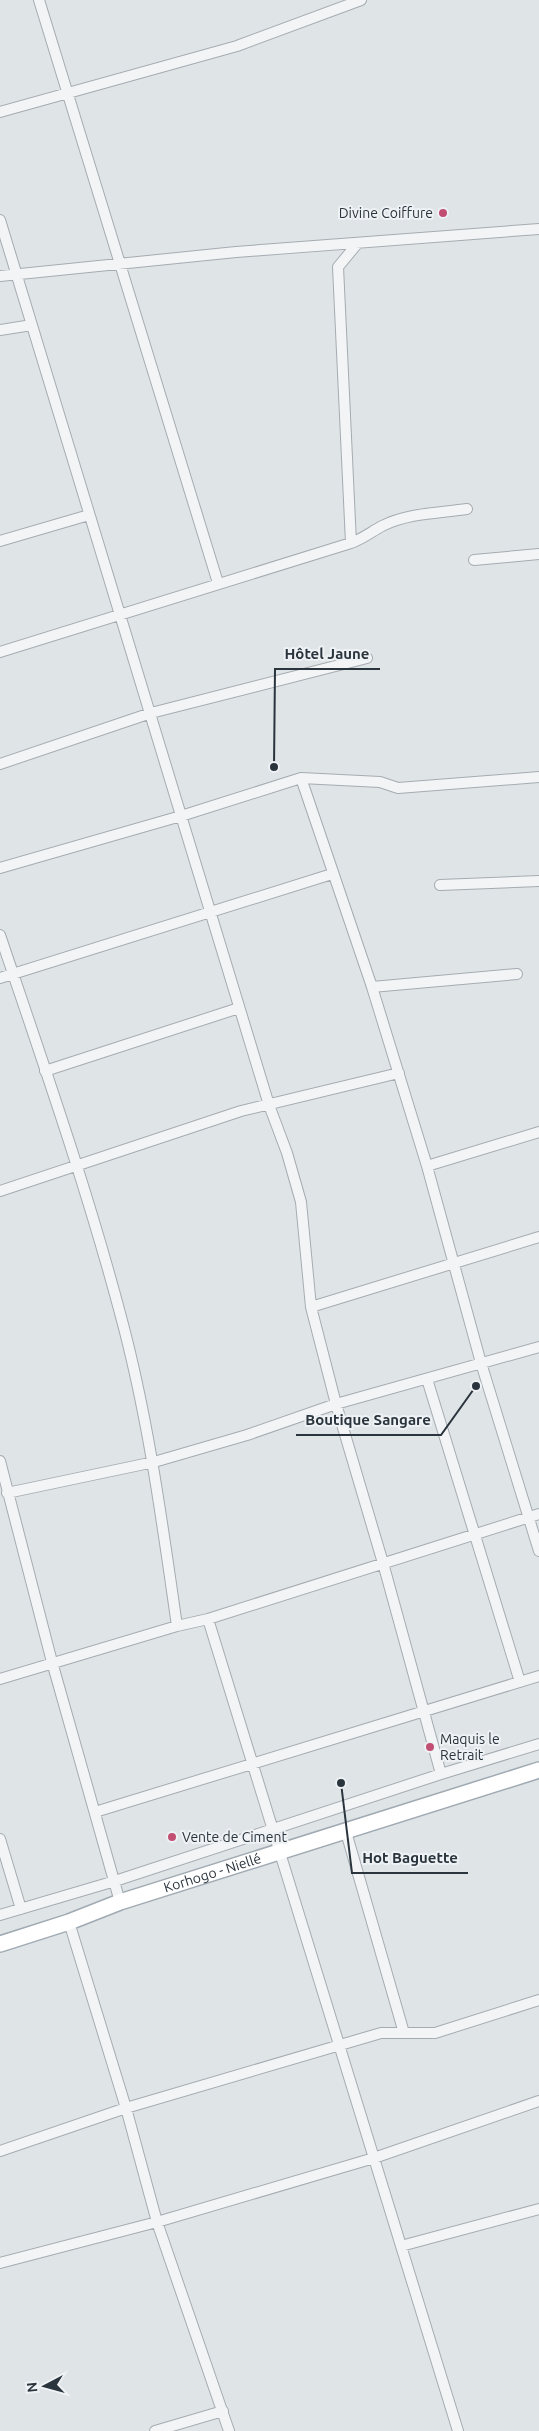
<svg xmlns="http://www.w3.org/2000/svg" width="539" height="2431" font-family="Ubuntu,sans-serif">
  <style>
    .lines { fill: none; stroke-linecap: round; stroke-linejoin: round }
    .minor-casing { stroke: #a5acb1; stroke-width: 12 }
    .primary-casing { stroke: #a0aab2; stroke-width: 18 }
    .minor { stroke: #f2f4f6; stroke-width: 10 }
    .primary { stroke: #fff; stroke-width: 15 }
    .poi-dot { fill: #c24f73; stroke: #eff2f5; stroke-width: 2 }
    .labels { text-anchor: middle; stroke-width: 4; stroke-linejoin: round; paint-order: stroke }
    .poi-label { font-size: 14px; fill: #2a343d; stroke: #eff2f5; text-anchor: start }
    .street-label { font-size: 14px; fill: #2a343d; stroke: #eff2f5 }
    .leader { fill: none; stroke: #2a343d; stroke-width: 2 }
    .callout-dot { fill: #2a343d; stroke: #eff2f5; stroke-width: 2 }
    .callout-label { font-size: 15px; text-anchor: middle; font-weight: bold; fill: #2a343d; stroke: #eff2f5; stroke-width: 4; stroke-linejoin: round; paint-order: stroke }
  </style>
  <rect width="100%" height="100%" fill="#dfe4e7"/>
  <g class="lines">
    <defs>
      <path id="minor" d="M 39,0 L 218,583
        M 0,112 L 237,46 L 361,0
        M 0,220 L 269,1105 L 287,1153 L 301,1202 L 311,1307 L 336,1404 L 383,1563 L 441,1774
        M 0,276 L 236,252 L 539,229
        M 0,330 L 32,325
        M 0,541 L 89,515
        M 351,543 L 338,267 L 357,244
        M 474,560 L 539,554
        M 0,652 L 351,543 C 364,538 371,532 382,526 C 408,513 439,513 467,509
        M 0,764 L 151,713 L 367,658
        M 301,778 L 372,987 L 427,1166 L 481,1363 L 539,1551
        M 0,868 L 181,816 L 301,778 L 380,782 L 398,788 L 539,777
        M 440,885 L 539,881
        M 0,935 C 42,1060 86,1185 120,1313 C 148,1416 162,1521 177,1626
        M 0,978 L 332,874
        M 372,987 L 517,974
        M 45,1071 L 239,1008
        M 427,1166 L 539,1132
        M 0,1191 L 241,1111 L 399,1073
        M 311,1307 L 539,1237
        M 427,1379 L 520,1682
        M 0,1461 L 52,1662 L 120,1902
        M 7,1493 L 154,1462 L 247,1435 L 336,1404 L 539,1347
        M 208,1619 L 458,2431
        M 0,1679 L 177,1626 L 208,1619 L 539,1514
        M 95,1812 L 539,1676
        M 346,1832 L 404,2033
        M 0,1839 L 21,1909
        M 0,1915 L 115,1881 L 441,1774 L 539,1744
        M 69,1922 L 126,2108 L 157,2222 L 229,2431
        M 0,2151 L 126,2108 L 381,2033 L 435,2033 L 539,2000
        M 401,2246 L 539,2209
        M 0,2263 L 157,2222 L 374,2158 L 539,2101
        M 155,2431 L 223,2411"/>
      <g id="primary">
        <path id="s1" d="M 0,1944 L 69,1922 L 120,1902 L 539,1770"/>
      </g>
    </defs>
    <!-- minor casing -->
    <use href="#minor" class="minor-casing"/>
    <!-- primary casing -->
    <use href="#primary" class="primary-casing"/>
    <!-- minor -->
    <use href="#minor" class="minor"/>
    <!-- primary -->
    <use href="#primary" class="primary"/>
  </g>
  <!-- markers -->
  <g class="poi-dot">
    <circle cx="443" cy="213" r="5"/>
    <circle cx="430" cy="1747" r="5"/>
    <circle cx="172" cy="1837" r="5"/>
  </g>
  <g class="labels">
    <!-- poi labels -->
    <g class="poi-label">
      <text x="433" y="218" text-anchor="end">Divine Coiffure</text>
      <text x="440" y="1744">Maquis le<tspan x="440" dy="16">Retrait</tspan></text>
      <text x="182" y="1842">Vente de Ciment</text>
    </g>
    <!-- street labels -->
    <g class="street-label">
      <text dy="5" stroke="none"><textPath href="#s1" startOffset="224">Korhogo - Niellé</textPath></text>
    </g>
  </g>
  <!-- callouts -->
  <path class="leader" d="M274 767L275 669H380M476 1386L441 1435H296M341 1783L352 1873H468"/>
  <g class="callout-dot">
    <circle cx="274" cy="767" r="5"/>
    <circle cx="476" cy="1386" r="5"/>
    <circle cx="341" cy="1783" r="5"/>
  </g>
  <g class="callout-label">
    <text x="327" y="659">Hôtel Jaune</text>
    <text x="368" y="1425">Boutique Sangare</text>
    <text x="410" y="1863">Hot Baguette</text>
  </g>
  <!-- north arrow -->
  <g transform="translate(45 2386) rotate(264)" stroke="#eff2f5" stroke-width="4" paint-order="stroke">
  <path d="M0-4L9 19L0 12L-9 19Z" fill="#2a343d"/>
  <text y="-8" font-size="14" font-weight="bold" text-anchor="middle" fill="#2a343d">N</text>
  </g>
</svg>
